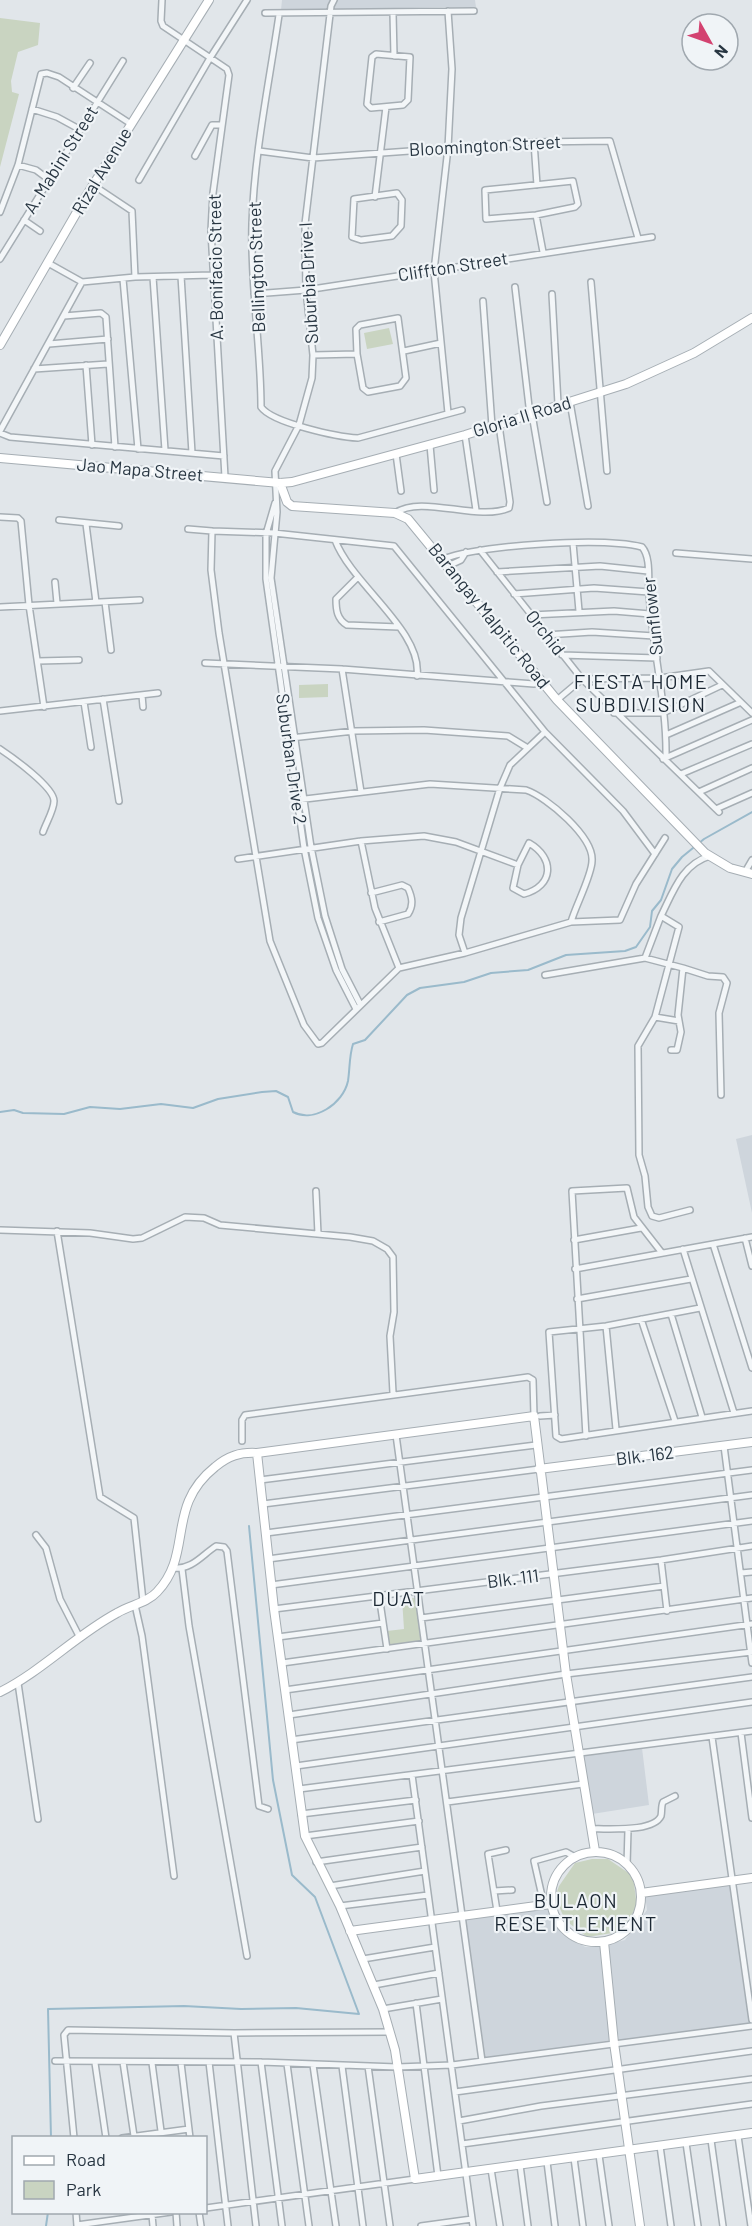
<svg xmlns="http://www.w3.org/2000/svg" width="752" height="2226" font-family="Barlow,sans-serif">
  <style>
    .built { fill: #ced5dc }
    .green { fill: #c9d4c1 }
    .lines { fill: none; stroke-linecap: round; stroke-linejoin: round }
    .stream { stroke: #9abacb; stroke-width: 2 }
    .street-casing { stroke: #a6aeb4; stroke-width: 8 }
    .secondary-casing { stroke: #a6aeb4; stroke-width: 10 }
    .street { stroke: #f3f6f8; stroke-width: 5 }
    .secondary { stroke: #fff; stroke-width: 8 }
    .labels { text-anchor: middle; stroke-width: 4.5; stroke-linejoin: round; paint-order: stroke }
    .street-label { font-size: 18px; fill: #283642; stroke: #f0f4f7 }
    .neighbourhood-label { font-size: 20px; letter-spacing: 1.5px; fill: #1b2733; stroke: #f0f4f7 }
  </style>
  <rect width="100%" height="100%" fill="#e1e6ea"/>
  <!-- built -->
  <path class="built" d="M 282,0 L 475,0 L 476,7 L 281,10 Z
    M 752,1135 L 752,1213 L 736,1139 Z
    M 642,1748 L 649,1805 L 592,1814 L 583,1756 Z
    M 730,1885 L 750,2023 L 619,2041 L 606,1945 L 625,1940 L 647,1910 L 645,1894 Z
    M 547,1907 L 550,1917 L 563,1931 L 585,1947 L 600,1947 L 612,2040 L 485,2059 L 464,1918 Z"/>
  <!-- green -->
  <path class="green" d="M 0,18 L 40,23 L 38,45 L 18,52 L 11,81 L 12,92 L 19,94 L 0,167 Z
    M 389,328 L 393,344 L 367,349 L 364,333 Z
    M 328,684 L 328,697 L 299,698 L 299,685 Z
    M 415,1598 L 421,1643 L 389,1647 L 387,1631 L 404,1629 L 402,1599 Z
    M 592,1859 L 608,1859 L 633,1876 L 637,1907 L 619,1932 L 587,1937 L 565,1920 L 555,1897 L 559,1886 L 575,1863 Z"/>
  <g class="lines">
    <!-- stream -->
    <path class="stream" d="M 0,1112 L 14,1110 L 23,1113 L 64,1114 L 90,1107 L 120,1109 L 161,1104 L 193,1108 L 218,1099 L 262,1092 L 276,1091 L 288,1097 L 293,1112 C 314,1123 343,1104 348,1081 C 350,1068 349,1057 353,1044 L 365,1040 L 407,995 L 420,988 L 464,982 L 491,973 L 528,970 L 566,955 L 625,951 L 636,947 L 650,927 L 652,911 L 661,900 L 672,869 L 682,857 L 704,839 L 752,812
      M 51,2138 L 48,2009 L 184,2006 L 241,2009 L 296,2008 L 359,2014 L 315,1897 L 292,1875 L 273,1780 L 249,1526
      M 46,2226 L 48,2212"/>
    <defs>
      <path id="street" d="M 162,0 L 161,21 L 163,26 L 227,69 L 229,75 L 213,193 L 211,231 L 225,477
        M 334,0 L 331,6 L 305,224 L 306,290 L 313,355 L 312,378 L 299,425 L 275,471 L 277,512 L 271,578 L 311,847 L 325,916 L 342,969 L 360,1004
        M 265,13 L 474,11
        M 393,13 L 394,56
        M 279,15 C 269,84 254,154 252,224 C 250,285 261,346 261,407 C 272,423 338,437 358,438 L 462,410
        M 376,54 L 410,57 L 408,100 L 403,105 L 371,108 L 367,104 L 372,57 Z
        M 73,88 L 90,63
        M 32,109 L 57,117 L 79,129
        M 534,142 L 537,185
        M 259,151 L 313,158 L 534,142 L 610,141 L 638,238
        M 195,156 L 212,125 L 222,125
        M 18,165 L 36,170 L 48,179
        M 139,180 L 210,58 L 247,0
        M 573,181 L 578,204 L 575,207 L 536,215 L 486,219 L 485,190 Z
        M 93,185 L 132,211 L 135,277
        M 397,193 L 402,200 L 401,226 L 392,236 L 361,240 L 352,237 L 354,199 Z
        M 375,197 L 386,107
        M 0,212 L 18,165 L 41,74 L 47,73 L 59,77 L 131,124
        M 536,215 L 543,252
        M 24,220 L 40,231
        M 0,259 L 123,61
        M 48,263 L 82,282 L 135,277 L 212,275
        M 181,276 L 192,453
        M 153,277 L 165,450
        M 123,279 L 138,449
        M 591,282 L 607,471
        M 515,287 L 530,415
        M 254,294 L 306,290 L 652,237
        M 552,294 L 558,404
        M 483,301 L 492,426
        M 64,316 L 101,313 L 106,317 L 115,447
        M 398,318 L 406,378 L 400,386 L 368,392 L 363,388 L 357,354 L 356,329 L 360,325 Z
        M 49,344 L 108,339
        M 404,351 L 441,343
        M 313,355 L 357,354
        M 86,365 L 92,445
        M 34,369 L 108,364
        M 570,402 L 588,506
        M 448,413 L 434,271 L 448,148 L 452,69 L 448,11
        M 532,414 L 547,502
        M 0,431 L 82,282
        M 0,433 L 10,437 L 224,456
        M 465,435 L 476,510
        M 430,445 L 434,490
        M 396,454 L 401,491
        M 275,503 L 266,534 L 266,579 L 304,848 L 318,918 L 336,970 L 356,1009
        M 395,513 C 422,494 477,522 509,508 L 510,502 L 499,425
        M 0,517 L 18,518 L 21,521 L 29,605 L 44,707
        M 59,520 L 119,526
        M 86,524 L 96,602
        M 188,529 L 212,531
        M 335,540 C 352,585 423,631 417,676
        M 573,543 L 579,611
        M 480,550 L 582,679 L 719,812
        M 676,553 L 752,559
        M 443,559 C 482,545 601,537 642,547 C 651,557 648,579 649,592 C 652,648 667,703 666,758
        M 448,566 L 461,560 L 466,552
        M 497,572 L 600,566 L 648,571
        M 357,578 L 336,599 C 336,610 337,619 347,625 L 399,627
        M 55,582 L 57,603
        M 514,594 L 594,588 L 649,592
        M 105,602 L 111,650
        M 0,607 L 140,600
        M 531,615 L 614,611 L 650,614
        M 546,635 L 592,632 L 654,636
        M 562,655 L 657,658
        M 38,661 L 79,660
        M 205,663 L 342,669 L 534,684
        M 342,669 L 361,792
        M 142,695 L 143,707
        M 103,699 L 119,801
        M 557,700 L 582,679 L 660,678 L 709,671 L 752,713
        M 84,702 L 91,747
        M 0,711 L 158,693
        M 614,713 L 663,713 L 722,685
        M 666,735 L 739,703
        M 291,738 L 354,731 L 424,730 L 508,736 L 526,747
        M 0,749 C 12,757 54,787 54,801 C 54,810 46,823 43,832
        M 663,759 L 752,720
        M 681,774 L 752,744
        M 699,792 L 752,768
        M 297,800 L 430,784 L 526,790 C 547,797 594,837 592,861 C 592,875 575,907 571,922 L 465,953 L 399,968 L 322,1043 L 318,1044 L 304,1025 L 270,941 L 219,633 L 211,570 L 212,531 L 274,533 L 394,546 L 545,732 L 623,811 L 655,854
        M 716,809 L 752,793
        M 361,841 L 375,908 L 399,968
        M 238,859 L 361,841 L 424,836 L 456,842 L 518,865 L 529,843 C 555,858 554,886 524,894 L 513,888 L 518,865
        M 745,872 L 752,860
        M 371,893 L 402,885 L 408,888 C 412,897 414,905 408,914 L 379,922
        M 571,922 L 620,920 L 636,884 L 665,838
        M 465,953 L 459,935 L 461,918 L 500,788 L 510,765 L 545,732
        M 645,958 L 683,968 L 678,1015 L 681,1032 L 677,1050 L 671,1050
        M 683,968 L 708,976 L 723,977 L 727,983 L 719,1013 L 721,1095
        M 545,975 L 645,958 L 661,916
        M 655,1017 L 638,1046 L 639,1155 L 645,1176 L 648,1207 L 652,1216 L 659,1218 L 690,1210
        M 679,1021 L 655,1017 L 679,927 L 661,916 C 673,892 682,864 710,856
        M 316,1191 L 318,1234
        M 0,1230 L 90,1233 L 133,1239 L 142,1238 L 185,1217 L 204,1218 L 220,1225 L 350,1237 L 373,1241 L 387,1249 L 393,1257 L 394,1312 L 390,1336 L 393,1393
        M 57,1231 L 100,1497 L 134,1518 L 143,1601
        M 745,1238 L 752,1266
        M 574,1240 L 641,1228
        M 713,1244 L 752,1368
        M 683,1249 L 734,1413
        M 575,1269 L 752,1237
        M 577,1299 L 691,1279
        M 700,1308 L 606,1326 L 549,1332 L 556,1436 L 561,1439 L 752,1411
        M 671,1314 L 702,1417
        M 641,1319 L 675,1421
        M 606,1326 L 616,1429
        M 540,1416 L 555,1415
        M 396,1435 L 482,2061
        M 586,1436 L 572,1191 L 627,1188 L 634,1217 L 662,1253
        M 242,1441 L 242,1420 L 245,1415 L 528,1377 L 533,1380 L 534,1416
        M 724,1446 L 752,1663
        M 260,1480 L 536,1445
        M 263,1504 L 539,1469
        M 266,1533 L 752,1470
        M 36,1535 L 46,1548 L 60,1599 L 79,1636
        M 268,1559 L 752,1495
        M 661,1560 L 667,1611
        M 173,1568 C 192,1570 202,1555 216,1546 L 224,1547 L 227,1551 L 259,1806 L 268,1809
        M 182,1569 L 189,1626 L 247,1956
        M 741,1573 L 752,1572
        M 271,1585 L 752,1521
        M 379,1595 L 387,1649
        M 135,1605 L 142,1636 L 174,1876
        M 274,1609 L 661,1560 L 752,1546
        M 421,1618 L 664,1586
        M 278,1637 L 383,1623
        M 282,1663 L 752,1598
        M 18,1683 L 38,1819
        M 285,1690 L 752,1624
        M 289,1715 L 566,1674 L 752,1652
        M 741,1733 L 752,1818
        M 712,1737 L 752,2020
        M 291,1740 L 752,1677
        M 296,1766 L 752,1702
        M 412,1775 L 473,2226
        M 299,1789 L 752,1731
        M 447,1802 L 583,1784
        M 301,1814 L 416,1800
        M 591,1829 C 606,1828 653,1833 661,1816 C 662,1812 661,1806 663,1802 L 675,1796
        M 305,1836 L 419,1821
        M 316,1862 L 422,1847
        M 627,1865 L 628,1830
        M 330,1886 L 425,1871
        M 494,1891 L 512,1890
        M 544,1905 L 534,1861 L 566,1852 L 575,1857
        M 340,1906 L 428,1895
        M 497,1911 L 488,1854 L 506,1850
        M 363,1959 L 435,1947
        M 374,1985 L 439,1973
        M 416,2003 L 438,2176
        M 383,2009 L 442,1999
        M 234,2033 L 256,2226
        M 55,2061 L 261,2062 L 397,2067 L 452,2065 L 752,2026
        M 123,2062 L 134,2136
        M 209,2062 L 228,2226
        M 261,2062 L 282,2226
        M 95,2063 L 106,2138
        M 152,2063 L 161,2131
        M 181,2063 L 190,2138
        M 287,2064 L 309,2226
        M 313,2065 L 336,2226
        M 342,2066 L 363,2226
        M 368,2066 L 390,2226
        M 455,2092 L 752,2051
        M 459,2121 L 541,2106 L 752,2079
        M 738,2136 L 751,2226
        M 74,2138 L 64,2035 L 68,2030 L 234,2033 L 390,2032
        M 122,2138 L 189,2129
        M 711,2140 L 723,2226
        M 686,2143 L 698,2226
        M 462,2144 L 752,2104
        M 660,2146 L 671,2226
        M 599,2155 L 609,2226
        M 574,2158 L 583,2226
        M 547,2162 L 555,2226
        M 520,2165 L 528,2226
        M 491,2169 L 500,2226
        M 206,2208 L 415,2179
        M 76,2212 L 77,2226
        M 176,2212 L 177,2226
        M 199,2212 L 201,2226
        M 152,2215 L 153,2226
        M 77,2225 L 171,2212
        M 421,2226 L 472,2219"/>
      <path id="secondary" d="M 0,345 L 85,198 L 209,0
        M 0,458 L 280,483 L 292,482 L 465,435 L 626,384 L 694,353 L 752,318
        M 280,483 L 287,502 L 292,506 L 395,513 L 408,519 L 557,700 L 705,853 L 730,868 L 752,874
        M 257,1453 L 274,1609 L 305,1836 L 340,1906 L 383,2009 L 395,2050 L 415,2179 L 752,2133
        M 539,1469 L 752,1442
        M 0,1692 C 42,1671 76,1635 117,1613 C 130,1605 147,1603 157,1592 C 194,1553 165,1507 215,1467 C 228,1456 240,1452 257,1453 L 534,1416 L 566,1674 L 595,1851
        M551 1897a45 45 0 1 1 90 0a45 45 0 1 1-90 0Z
        M 641,1893 L 752,1878
        M 350,1931 L 551,1904
        M 604,1942 L 614,2043 L 640,2226"/>
    </defs>
    <!-- street casing -->
    <use href="#street" class="street-casing"/>
    <!-- secondary casing -->
    <use href="#secondary" class="secondary-casing"/>
    <!-- street -->
    <use href="#street" class="street"/>
    <!-- secondary -->
    <use href="#secondary" class="secondary"/>
  </g>
  <g class="labels">
    <!-- street labels -->
    <g class="street-label">
      <text transform="translate(485 146) rotate(-3)" y="6">Bloomington Street</text>
      <text transform="translate(61 160) rotate(-58)" y="6">A. Mabini Street</text>
      <text transform="translate(102 171) rotate(-59)" y="6">Rizal Avenue</text>
      <text transform="translate(216 267) rotate(-91)" y="6">A. Bonifacio Street</text>
      <text transform="translate(257 267) rotate(-92)" y="6">Bellington Street</text>
      <text transform="translate(453 267) rotate(-9)" y="6">Cliffton Street</text>
      <text transform="translate(309 283) rotate(-93)" y="6">Suburbia Drive I</text>
      <text transform="translate(522 417) rotate(-17)" y="6">Gloria II Road</text>
      <text transform="translate(140 470) rotate(5)" y="6">Jao Mapa Street</text>
      <text transform="translate(489 616) rotate(51)" y="6">Barangay Malpitic Road</text>
      <text transform="translate(653 616) rotate(-96)" y="6">Sunflower</text>
      <text transform="translate(545 633) rotate(52)" y="6">Orchid</text>
      <text transform="translate(291 759) rotate(82)" y="6">Suburban Drive 2</text>
      <text transform="translate(645 1456) rotate(-7)" y="6">Blk. 162</text>
      <text transform="translate(513 1579) rotate(-7)" y="6">Blk. 111</text>
    </g>
    <!-- neighbourhood labels -->
    <g class="neighbourhood-label">
      <text x="641" y="689">FIESTA HOME<tspan x="641" dy="23">SUBDIVISION</tspan></text>
      <text x="399" y="1606">DUAT</text>
      <text x="576" y="1908">BULAON<tspan x="576" dy="23">RESETTLEMENT</tspan></text>
    </g>
  </g>
  <!-- legend -->
  <rect x="12" y="2136" width="195" height="78" fill="#f0f4f7" stroke="#a0a8af" stroke-width="1.5"/>
  <rect x="24" y="2156" width="30" height="9" fill="#ffffff" stroke="#a0a8af" stroke-width="1.5"/>
  <text x="66" y="2166" font-size="18" fill="#283642">Road</text>
  <rect x="24" y="2181" width="30" height="18" fill="#c9d4c1" stroke="#a0a8af" stroke-width="1.5"/>
  <text x="66" y="2196" font-size="18" fill="#283642">Park</text>
  <!-- north arrow -->
  <g transform="translate(710 42) rotate(130)"><circle r="28" fill="#f0f4f7" stroke="#a0a8af" stroke-width="1.5"/>
  <path d="M0-4.5L10 22L0 15L-10 22Z" fill="#d34270"/>
  <text y="-9" font-size="16" font-weight="bold" text-anchor="middle" fill="#283642">N</text>
  </g>
</svg>
